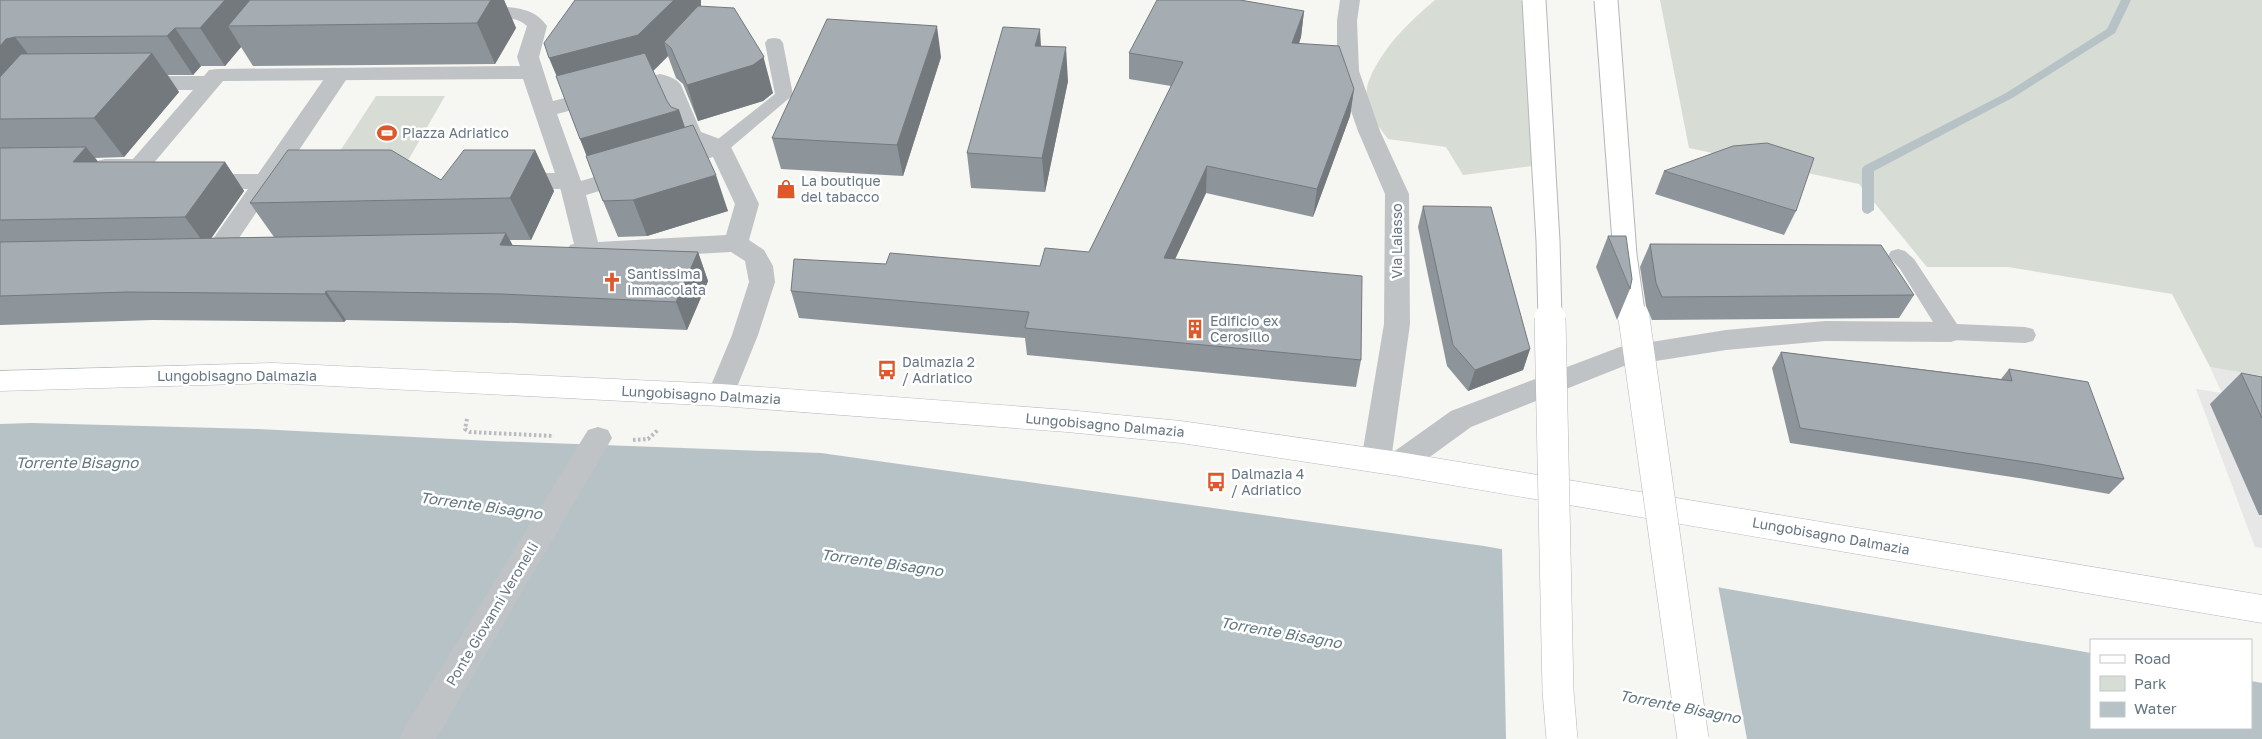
<svg xmlns="http://www.w3.org/2000/svg" width="2262" height="739" font-family="'Golos Text',sans-serif">
  <style>
    .built { fill: #e6e7e6 }
    .green { fill: #d7dcd4 }
    .water { fill: #b7c2c7 }
    .pier { fill: #f6f6f2 }
    .lines { fill: none; stroke-linecap: round; stroke-linejoin: round }
    .stream { fill: #b7c2c7; fill-rule: evenodd }
    .primary-casing { stroke: #b4b8bc; stroke-width: 1 }
    .path { stroke: #b9bcbe; stroke-width: 4; stroke-dasharray: 2.5 2.5; stroke-linecap: butt }
    .service { fill: #bfc3c6; fill-rule: evenodd }
    .pedestrian { fill: #bfc3c6; fill-rule: evenodd }
    .minor { fill: #bfc3c6; fill-rule: evenodd }
    .primary { fill: #fff; fill-rule: evenodd }
    .motorway-bridge-far1-casing { stroke: #b4b7ba; stroke-width: 25; stroke-linecap: butt }
    .motorway-bridge-casing { stroke: #b4b7ba; stroke-width: 32; stroke-linecap: butt }
    .motorway-bridge-far1 { stroke: #fff; stroke-width: 23 }
    .motorway-bridge { stroke: #fff; stroke-width: 31 }
    .wall { fill: #8e959a }
    .shaded-wall { fill: #74797d }
    .building { fill: #a5adb3; stroke: #74797d }
    .labels { text-anchor: middle; stroke-width: 5; stroke-linejoin: round; paint-order: stroke }
    .poi-label { font-size: 14px; fill: #667582; stroke: #fff; text-anchor: start }
    .street-label { font-size: 14px; fill: #667582; stroke: #fff }
    .water-label { font-size: 15px; font-style: italic; fill: #61777f; stroke: #fff }
  </style>
  <rect width="100%" height="100%" fill="#f6f6f2"/>
  <!-- built -->
  <path class="built" d="M 2210,367 L 2262,376 L 2262,548 L 2255,547 L 2196,389 L 2222,393 Z"/>
  <!-- green -->
  <path class="green" d="M 1435,0 L 1525,0 L 1539,165 L 1463,175 L 1446,147 L 1388,139 L 1365,108 C 1366,99 1366,86 1370,78 C 1384,46 1409,22 1435,0 Z
    M 1660,0 L 2262,0 L 2262,376 L 2210,367 L 2172,294 L 2008,267 L 1927,267 L 1859,184 L 1689,148 Z
    M 376,96 L 445,96 L 402,171 L 327,171 Z"/>
  <!-- water -->
  <path class="water" d="M 31,423 L 258,429 L 491,441 L 821,453 L 1484,546 L 2091,653 L 2091,728 L 2251,728 L 2251,681 L 2262,683 L 2262,739 L 0,739 L 0,424 Z"/>
  <!-- pier -->
  <path class="pier" d="M 1502,547 L 1718,585 L 1747,739 L 1506,739 Z"/>
  <g class="lines">
    <!-- stream -->
    <path class="stream" d="M 2121,0 L 2131,0 L 2115,33 L 2014,97 L 1874,171 L 1874,210 L 1868,214 L 1864,213 L 1862,210 L 1862,169 L 1864,166 L 2006,93 L 2107,29 Z"/>
    <defs>
      <path id="primary" d="M 273,363 L 721,384 L 1067,410 L 1181,421 L 1399,452 L 2262,595 L 2262,623 L 1399,476 L 1181,443 L 1067,432 L 721,406 L 273,383 L 0,391 L 0,371 Z"/>
    </defs>
    <!-- primary casing -->
    <use href="#primary" class="primary-casing"/>
    <!-- path -->
    <path class="path" d="M 467,419 L 465,429 L 470,432 L 554,436
      M 633,440 L 648,439 L 659,429"/>
    <!-- service -->
    <path class="service" d="M 774,38 L 780,39 L 783,43 L 793,95 L 727,151 L 720,153 L 713,151 L 711,147 L 713,143 L 775,94 L 765,43 L 768,39 Z
      M 1898,249 L 1905,251 L 1914,259 L 1957,324 L 2025,327 L 2033,329 L 2036,335 L 2033,341 L 2025,343 L 1951,340 L 1943,338 L 1900,269 L 1888,256 L 1891,251 Z"/>
    <!-- pedestrian -->
    <path class="pedestrian" d="M 1340,0 L 1360,0 L 1357,21 L 1359,71 L 1380,131 L 1377,136 L 1369,138 L 1361,136 L 1358,131 L 1337,71 L 1337,21 Z
      M 339,68 L 347,69 L 350,74 L 283,174 L 303,173 L 311,176 L 315,181 L 311,186 L 303,189 L 272,189 L 223,262 L 214,265 L 205,262 L 201,256 L 248,189 L 201,190 L 193,187 L 189,182 L 193,177 L 201,174 L 258,174 L 331,69 Z
      M 513,173 L 569,173 L 577,176 L 581,181 L 577,186 L 569,189 L 513,189 L 505,186 L 501,181 L 505,176 Z
      M 598,427 L 608,430 L 612,438 L 436,739 L 400,739 L 405,727 L 588,430 Z"/>
    <!-- minor -->
    <path class="minor" d="M 508,7 C 525,9 537,12 547,26 L 539,57 L 553,101 L 660,74 C 668,76 676,78 681,85 L 701,132 L 728,142 L 731,147 L 759,204 L 749,240 L 764,250 L 773,266 L 775,282 L 758,335 L 731,402 L 721,406 L 711,402 L 707,395 L 732,335 L 749,282 L 745,261 L 731,252 L 588,260 L 570,257 L 566,251 L 570,245 L 574,244 L 561,191 L 523,79 L 223,81 L 147,171 C 132,175 112,175 97,171 L 93,166 L 97,161 L 105,159 L 133,159 L 193,90 L 135,90 L 127,88 L 124,83 L 127,78 L 135,76 L 204,76 L 209,70 L 217,69 L 520,66 L 517,57 L 527,26 C 511,11 485,23 466,18 L 463,14 L 466,10 ZM 658,87 L 661,89 L 681,136 L 684,141 L 697,146 L 581,181 L 557,114 ZM 713,157 L 735,204 L 726,235 L 598,242 L 586,195 Z
      M 1369,124 L 1377,126 L 1380,131 L 1409,194 L 1410,324 L 1392,453 L 1451,411 L 1620,347 L 1726,330 L 1825,321 L 1951,322 L 1960,325 L 1964,332 L 1960,339 L 1951,342 L 1825,341 L 1726,350 L 1624,366 L 1471,427 L 1409,472 L 1399,476 L 1389,472 L 1387,469 L 1376,473 L 1366,469 L 1361,461 L 1384,324 L 1385,194 L 1358,131 L 1361,126 Z"/>
    <!-- primary -->
    <use href="#primary" class="primary"/>
    <defs>
      <path id="motorway-bridge-far1" d="M 1534,0 L 1548,241 L 1550,319
        M 1606,0 L 1625,255 L 1634,319"/>
      <path id="motorway-bridge" d="M 1550,318 L 1558,691 L 1562,739
        M 1634,318 L 1693,739"/>
    </defs>
    <!-- motorway-bridge-far1 casing -->
    <use href="#motorway-bridge-far1" class="motorway-bridge-far1-casing"/>
    <!-- motorway-bridge casing -->
    <use href="#motorway-bridge" class="motorway-bridge-casing"/>
    <!-- motorway-bridge-far1 -->
    <use href="#motorway-bridge-far1" class="motorway-bridge-far1"/>
    <!-- motorway-bridge -->
    <use href="#motorway-bridge" class="motorway-bridge"/>
  </g>
  <!-- wall -->
  <path class="wall" d="M 0,0 L 504,0 L 516,28 L 495,64 L 253,66 L 241,47 L 225,66 L 201,66 L 193,75 L 168,75 L 179,92 L 124,157 L 95,158 L 98,162 L 225,162 L 244,191 L 211,238 L 274,237 L 250,203 L 441,180 L 535,150 L 554,191 L 531,240 L 510,240 L 513,246 L 698,252 L 708,281 L 687,330 L 516,323 L 346,320 L 344,322 L 153,320 L 0,325 Z
    M 575,0 L 701,0 L 701,6 L 773,93 L 763,101 L 698,121 L 683,84 L 676,78 L 668,56 L 653,71 L 667,101 L 671,107 L 679,110 L 685,127 L 728,211 L 647,236 L 618,237 L 603,201 L 557,76 Z
    M 1304,11 L 1301,37 L 1299,44 L 1354,89 L 1350,116 L 1313,217 L 1206,193 L 1175,259 L 1361,360 L 1356,387 L 1027,355 L 1025,338 L 799,318 L 791,291 L 886,264 L 1040,266 L 1089,252 L 1171,86 L 1129,79 L 1129,53 Z
    M 1041,46 L 1068,81 L 1045,192 L 971,188 L 967,153 Z
    M 941,57 L 903,176 L 781,169 L 772,138 Z
    M 1664,171 L 1796,211 L 1784,235 L 1655,194 Z
    M 1423,206 L 1530,349 L 1523,370 L 1468,391 L 1447,366 L 1418,227 Z
    M 1608,236 L 1630,289 L 1617,320 L 1596,267 Z
    M 1650,244 L 1914,295 L 1899,318 L 1652,320 L 1646,306 L 1640,267 Z
    M 1781,352 L 2001,379 L 2009,369 L 2124,479 L 2109,494 L 2025,479 L 1790,443 L 1772,368 Z
    M 2241,373 L 2262,377 L 2262,515 L 2259,515 L 2210,404 Z"/>
  <!-- shaded-wall -->
  <path class="shaded-wall" d="M 218,0 L 256,0 L 228,26 L 241,47 L 225,66 L 200,28 Z
    M 491,0 L 504,0 L 516,28 L 495,64 L 477,23 Z
    M 674,0 L 701,0 L 700,30 L 671,48 L 664,42 L 668,56 L 651,73 L 565,96 L 549,58 Z
    M 1304,11 L 1301,37 L 1289,70 L 1292,43 Z
    M 937,26 L 941,57 L 903,176 L 897,145 Z
    M 175,28 L 201,66 L 193,75 L 167,36 Z
    M 1040,29 L 1042,63 L 1035,46 Z
    M 15,37 L 45,76 L 0,114 L 0,46 L 6,39 Z
    M 1066,47 L 1068,81 L 1045,192 L 1042,158 Z
    M 152,53 L 179,92 L 124,157 L 94,118 Z
    M 763,55 L 773,93 L 763,101 L 698,121 L 687,85 Z
    M 1354,89 L 1350,116 L 1313,217 L 1317,189 Z
    M 679,110 L 691,146 L 595,175 L 580,139 Z
    M 86,147 L 109,175 L 73,162 Z
    M 535,150 L 554,191 L 531,240 L 510,198 Z
    M 225,162 L 244,191 L 206,246 L 185,217 Z
    M 1207,166 L 1206,193 L 1163,285 L 1164,258 Z
    M 716,175 L 728,211 L 647,236 L 633,200 Z
    M 506,233 L 521,261 L 500,245 Z
    M 698,252 L 708,281 L 687,330 L 676,302 Z
    M 326,291 L 346,320 L 344,322 L 325,294 Z
    M 1530,349 L 1523,370 L 1468,391 L 1475,370 Z"/>
  <!-- building -->
  <path class="building" d="M 0,0 L 225,0 L 200,28 L 175,28 L 167,36 L 15,37 L 6,39 L 0,46 Z
    M 250,0 L 491,0 L 477,23 L 228,26 Z
    M 575,0 L 674,0 L 638,35 L 549,58 L 544,43 Z
    M 1157,0 L 1240,0 L 1304,11 L 1292,43 L 1339,46 L 1354,89 L 1317,189 L 1207,166 L 1164,258 L 1362,276 L 1361,360 L 1025,328 L 1029,312 L 791,291 L 794,259 L 886,264 L 890,253 L 1040,266 L 1045,248 L 1089,252 L 1183,62 L 1129,53 Z
    M 698,6 L 734,8 L 763,55 L 764,57 L 753,65 L 687,85 L 671,48 L 664,42 Z
    M 827,19 L 937,26 L 897,145 L 772,138 Z
    M 1003,27 L 1040,29 L 1035,46 L 1066,47 L 1042,158 L 967,153 Z
    M 152,53 L 94,118 L 0,119 L 0,77 L 21,54 Z
    M 645,53 L 667,101 L 671,107 L 679,110 L 580,139 L 556,76 Z
    M 693,125 L 716,175 L 633,200 L 603,201 L 586,156 Z
    M 1767,143 L 1814,158 L 1796,211 L 1664,171 L 1733,146 Z
    M 86,147 L 73,162 L 225,162 L 185,217 L 0,220 L 0,148 Z
    M 288,150 L 391,150 L 441,180 L 464,150 L 535,150 L 510,198 L 250,203 Z
    M 1423,206 L 1491,207 L 1530,349 L 1475,370 L 1453,345 Z
    M 506,233 L 500,245 L 698,252 L 676,302 L 501,294 L 326,291 L 325,294 L 128,292 L 0,296 L 0,242 Z
    M 1608,236 L 1626,236 L 1632,279 L 1630,289 Z
    M 1650,244 L 1881,245 L 1914,295 L 1662,297 L 1656,283 Z
    M 1781,352 L 2012,381 L 2009,369 L 2088,382 L 2124,479 L 2039,464 L 1800,428 Z
    M 2241,373 L 2262,377 L 2262,418 Z"/>
  <!-- icons -->
  <defs>
    <symbol id="stadium-bare" viewBox="-9 -9 18 18"><path d="M0-5a6.5 5 0 1 0 0 10a6.5 5 0 1 0 0-10ZM-3.5-1.8h7v3.6h-7Z" fill="#dd582b" stroke="#fff" stroke-width="2.5" paint-order="stroke"/></symbol>
    <symbol id="shop-bare" viewBox="-9 -9 18 18"><path d="M-5-2.5h2.3a2.7 3.5 0 0 1 5.4 0H5L5.5 6h-11ZM-1.5-2.5h3a1.5 2.3 0 0 0-3 0Z" fill="#dd582b" stroke="#fff" stroke-width="2.5" paint-order="stroke"/></symbol>
    <symbol id="church-bare" viewBox="-9 -9 18 18"><path d="M-1.2-6h2.4v3.5h3.3v2.4h-3.3V6h-2.4V-.1h-3.3v-2.4h3.3Z" fill="#dd582b" stroke="#fff" stroke-width="2.5" paint-order="stroke"/></symbol>
    <symbol id="building-bare" viewBox="-9 -9 18 18"><path d="M-4-6H4V6H1V3H-1V6H-4ZM-2.5-4.3h1.7v1.8h-1.7ZM.8-4.3h1.7v1.8H.8ZM-2.5-1h1.7V.8h-1.7ZM.8-1h1.7V.8H.8Z" fill="#dd582b" stroke="#fff" stroke-width="2.5" paint-order="stroke"/></symbol>
    <symbol id="bus-bare" viewBox="-9 -9 18 18"><path d="M-5-6H5V4H4V6H2V4H-2V6H-4V4H-5ZM-3.5-4V0h7V-4ZM-3.5 1.2v1.5H-2V1.2ZM2 1.2v1.5H3.5V1.2Z" fill="#dd582b" stroke="#fff" stroke-width="2.5" paint-order="stroke"/></symbol>
  </defs>
  <g fill-rule="evenodd">
    <use href="#stadium-bare" x="373" y="119" width="28" height="28"/>
    <use href="#shop-bare" x="772" y="175" width="28" height="28"/>
    <use href="#church-bare" x="598" y="268" width="28" height="28"/>
    <use href="#building-bare" x="1181" y="315" width="28" height="28"/>
    <use href="#bus-bare" x="873" y="356" width="28" height="28"/>
    <use href="#bus-bare" x="1202" y="468" width="28" height="28"/>
  </g>
  <g class="labels">
    <!-- poi labels -->
    <g class="poi-label">
      <text x="402" y="138">Piazza Adriatico</text>
      <text x="801" y="186">La boutique<tspan x="801" dy="16">del tabacco</tspan></text>
      <text x="627" y="279">Santissima<tspan x="627" dy="16">Immacolata</tspan></text>
      <text x="1210" y="326">Edificio ex<tspan x="1210" dy="16">Cerosillo</tspan></text>
      <text x="902" y="367">Dalmazia 2<tspan x="902" dy="16">/ Adriatico</tspan></text>
      <text x="1231" y="479">Dalmazia 4<tspan x="1231" dy="16">/ Adriatico</tspan></text>
    </g>
    <!-- street labels -->
    <g class="street-label">
      <text transform="translate(1397 241) rotate(-90)" y="5">Via Laiasso</text>
      <text x="237" y="381">Lungobisagno Dalmazia</text>
      <text transform="translate(701 395) rotate(3)" y="5">Lungobisagno Dalmazia</text>
      <text transform="translate(1105 425) rotate(5)" y="5">Lungobisagno Dalmazia</text>
      <text transform="translate(1831 536) rotate(10)" y="5">Lungobisagno Dalmazia</text>
      <text transform="translate(492 614) rotate(-59)" y="5">Ponte Giovanni Veronelli</text>
    </g>
    <!-- water labels -->
    <g class="water-label">
      <text x="77" y="468">Torrente Bisagno</text>
      <text transform="translate(481 506) rotate(8)" y="5">Torrente Bisagno</text>
      <text transform="translate(882 563) rotate(8)" y="5">Torrente Bisagno</text>
      <text transform="translate(1281 633) rotate(10)" y="5">Torrente Bisagno</text>
      <text transform="translate(1680 707) rotate(11)" y="5">Torrente Bisagno</text>
    </g>
  </g>
  <!-- legend -->
  <rect x="2090" y="639" width="162" height="90" fill="#ffffff" stroke="#c2c8cd"/>
  <rect x="2100" y="655" width="25" height="8" fill="#ffffff" stroke="#c2c8cd"/>
  <text x="2134" y="664" font-size="15" fill="#667582">Road</text>
  <rect x="2100" y="676" width="25" height="15" fill="#d7dcd4" stroke="#c2c8cd"/>
  <text x="2134" y="689" font-size="15" fill="#667582">Park</text>
  <rect x="2100" y="702" width="25" height="15" fill="#b7c2c7" stroke="#c2c8cd"/>
  <text x="2134" y="714" font-size="15" fill="#667582">Water</text>
</svg>
